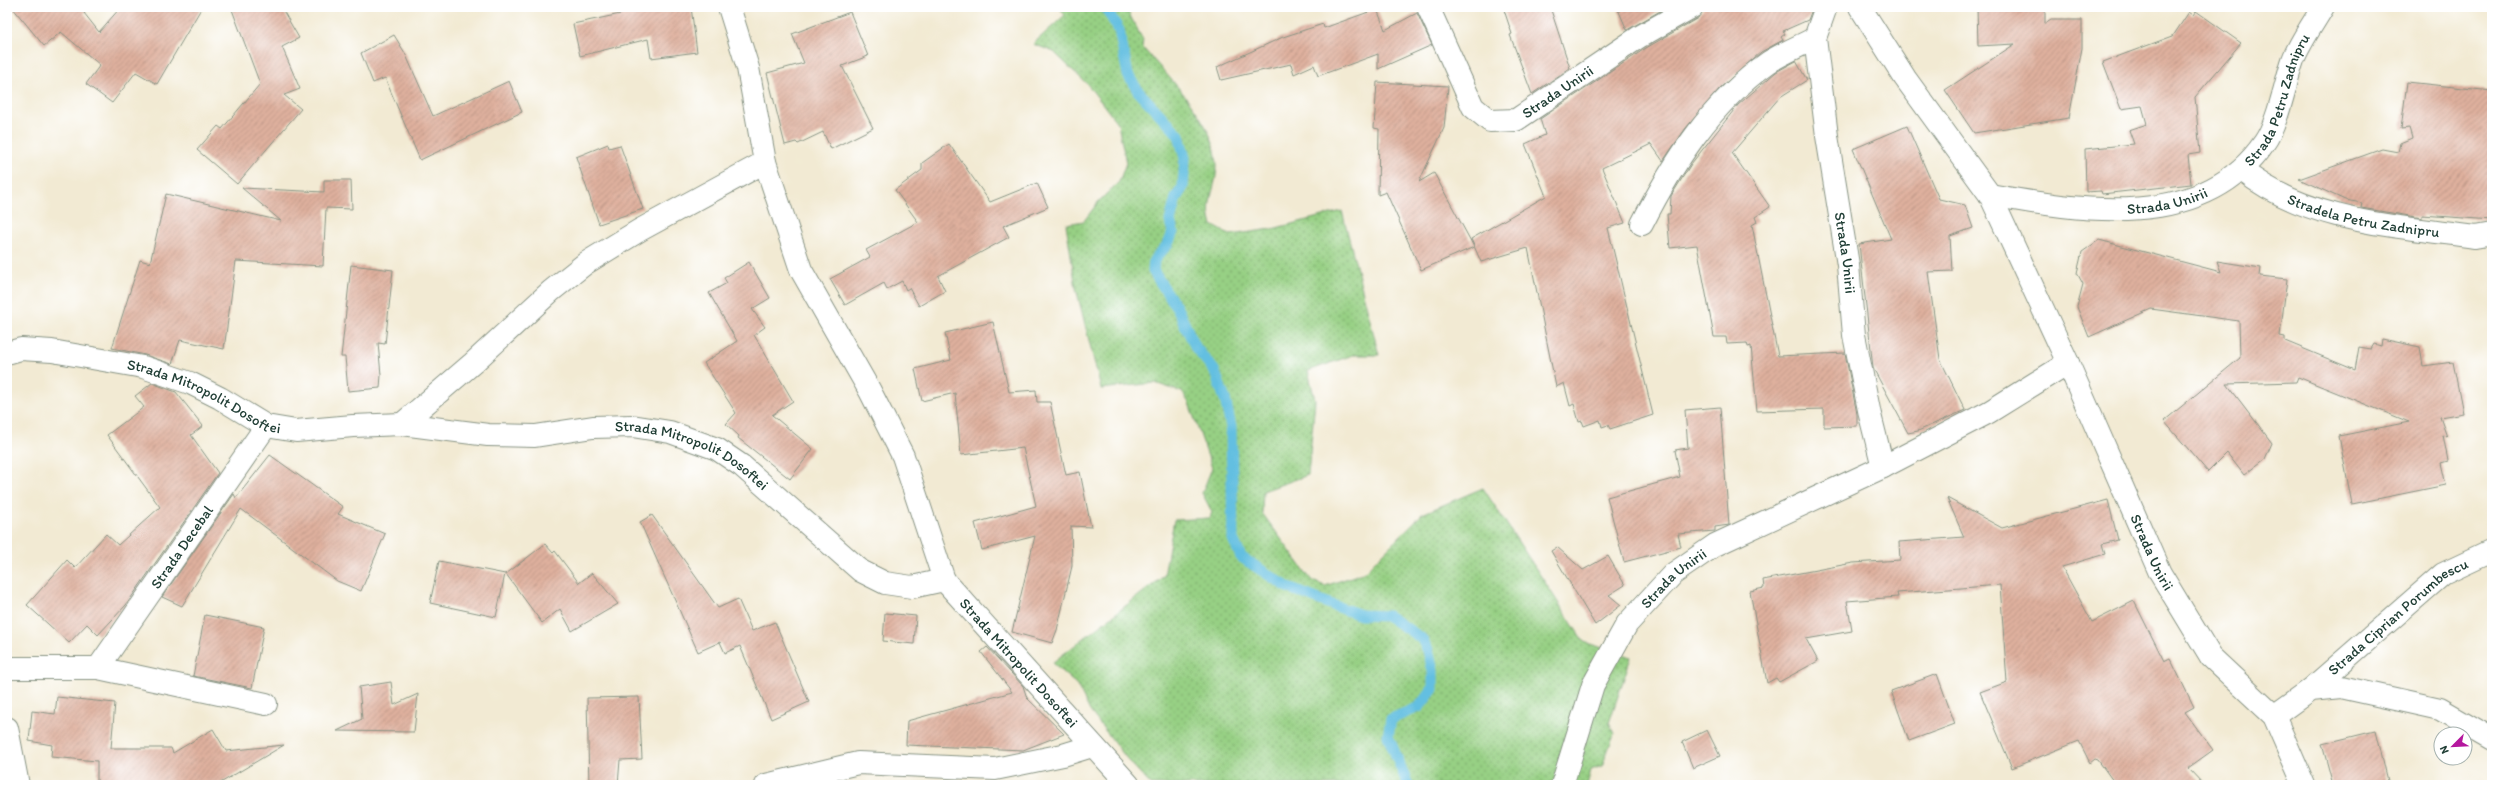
<svg xmlns="http://www.w3.org/2000/svg" width="2499" height="792" font-family="Itim,sans-serif">
  <style>
    .grass { fill: url(#grass-dots); stroke: #5b865c }
    .lines { fill: none; stroke-linecap: round; stroke-linejoin: round }
    .stream { stroke: #63bfe1; stroke-width: 11 }
    .building { fill: url(#building-hatch) }
    .minor-casing { stroke: #889484; stroke-width: 24 }
    .minor { stroke: #fff; stroke-width: 22 }
    .labels { text-anchor: middle; stroke-width: 3; stroke-linejoin: round; paint-order: stroke }
    .street-label { font-size: 15px; fill: #1f3d34; stroke: #fff }
  </style>
  <defs>
    <pattern id="grass-dots" width="8" height="8" patternUnits="userSpaceOnUse"><rect width="8" height="8" fill="#97d084"/><path d="M2 2h.1M6 6h.1" fill="none" stroke="#7baa6d" stroke-width="1.8" stroke-linecap="round"/></pattern>
    <pattern id="building-hatch" width="6" height="6" patternUnits="userSpaceOnUse"><rect width="6" height="6" fill="#dfb09e"/><path d="M-1 1l2-2M0 6l6-6M5 7l2-2" fill="none" stroke="#b49082"/></pattern>
  </defs>
  <rect width="100%" height="100%" fill="#fff"/>
  <filter id="ink" filterUnits="userSpaceOnUse"><feTurbulence type="fractalNoise" baseFrequency=".025" numOctaves="2"/><feDisplacementMap in="SourceGraphic" scale="8" xChannelSelector="R" yChannelSelector="G"/><feConvolveMatrix kernelMatrix="1 2 1 2 8 2 1 2 1" color-interpolation-filters="sRGB"/></filter>
  <filter id="wash" filterUnits="userSpaceOnUse"><feTurbulence type="fractalNoise" baseFrequency=".012" numOctaves="4" result="noise"/><feDisplacementMap in="SourceGraphic" scale="16" xChannelSelector="R" yChannelSelector="G"/><feGaussianBlur stdDeviation="0.9" result="paint"/><feColorMatrix in="noise" values="0 0 0 0 0 0 0 0 0 0 0 0 0 0 0 0 0 1.4 0 .05"/><feComposite in="paint" operator="in"/></filter>
  <g filter="url(#wash)">
    <rect width="100%" height="100%" fill="#f2ead3"/>
    <!-- grass -->
    <path class="grass" d="M 1059,7 L 1124,7 L 1127,10 L 1143,40 L 1142,47 C 1169,78 1216,122 1217,165 C 1217,187 1204,203 1212,225 L 1230,235 L 1272,229 L 1342,211 L 1379,355 L 1353,355 L 1308,371 L 1315,400 L 1308,475 L 1263,491 L 1262,513 L 1312,581 L 1325,586 L 1363,573 L 1422,514 L 1483,488 L 1584,642 L 1631,657 L 1609,723 L 1614,734 L 1602,766 L 1591,770 L 1587,785 L 1151,785 L 1128,760 L 1090,711 L 1077,685 L 1052,663 L 1164,576 L 1174,520 L 1210,518 L 1212,512 L 1202,493 L 1212,468 L 1189,403 L 1182,392 L 1155,383 L 1101,389 L 1076,288 L 1066,224 L 1084,221 L 1099,201 L 1119,182 L 1126,163 L 1118,124 L 1088,85 L 1054,52 L 1033,44 L 1065,15 Z"/>
    <g class="lines">
      <!-- stream -->
      <path class="stream" d="M 1105,7 L 1119,30 L 1128,75 L 1138,91 L 1179,135 L 1185,158 L 1183,187 L 1176,198 L 1170,221 L 1173,232 L 1168,244 L 1154,260 L 1153,271 L 1177,308 L 1196,348 L 1214,370 L 1225,399 L 1231,427 L 1233,539 L 1241,557 L 1289,588 L 1335,606 L 1361,615 L 1388,616 L 1421,638 L 1428,650 L 1433,671 L 1433,689 L 1419,707 L 1391,719 L 1388,736 L 1408,785"/>
    </g>
    <g id="blocks">
      <!-- building -->
      <path class="building" d="M 12,7 L 91,7 L 84,13 L 99,32 L 121,7 L 202,7 L 157,84 L 136,72 L 112,103 L 86,84 L 100,65 L 61,32 L 44,46 Z
        M 231,7 L 281,7 L 299,38 L 282,47 L 300,89 L 284,95 L 301,109 L 237,184 L 197,150 L 218,126 L 222,129 L 260,84 Z
        M 629,7 L 691,7 L 697,52 L 651,58 L 648,39 L 580,56 L 573,24 L 630,12 Z
        M 1503,7 L 1550,7 L 1570,68 L 1532,94 L 1510,35 L 1512,34 Z
        M 1617,7 L 1667,7 L 1627,30 Z
        M 1704,7 L 1813,7 L 1808,20 L 1783,31 L 1785,34 L 1781,37 L 1783,40 L 1761,52 L 1720,88 L 1686,128 L 1663,161 L 1651,144 L 1602,168 L 1625,223 L 1608,228 L 1653,415 L 1610,429 L 1608,425 L 1602,427 L 1600,420 L 1584,426 L 1582,421 L 1579,422 L 1574,404 L 1570,406 L 1564,383 L 1556,387 L 1528,248 L 1481,262 L 1471,239 L 1546,196 L 1525,144 L 1545,135 L 1540,119 L 1646,48 L 1698,18 Z
        M 1977,7 L 2045,7 L 2045,24 L 2051,20 L 2082,20 L 2082,48 L 2069,118 L 1974,133 L 1945,90 L 2015,44 L 1978,46 Z
        M 1377,9 L 1385,30 L 1417,13 L 1432,45 L 1378,69 L 1378,54 L 1318,76 L 1314,65 L 1294,74 L 1291,64 L 1221,80 L 1217,67 L 1283,37 L 1323,24 L 1324,28 Z
        M 2196,11 L 2241,43 L 2195,97 L 2200,153 L 2188,155 L 2191,184 L 2102,194 L 2101,191 L 2086,192 L 2085,149 L 2134,144 L 2129,130 L 2147,124 L 2142,106 L 2121,109 L 2103,62 L 2173,36 L 2189,12 L 2193,15 Z
        M 850,12 L 868,56 L 842,66 L 873,128 L 831,149 L 823,132 L 798,144 L 796,142 L 785,145 L 767,73 L 804,63 L 792,34 Z
        M 394,35 L 405,53 L 433,116 L 509,81 L 522,112 L 420,160 L 385,78 L 373,83 L 361,53 Z
        M 1796,61 L 1807,80 L 1780,97 L 1732,153 L 1770,207 L 1755,217 L 1757,222 L 1752,225 L 1778,356 L 1845,353 L 1857,414 L 1857,426 L 1824,427 L 1824,409 L 1757,411 L 1751,346 L 1748,347 L 1747,343 L 1727,344 L 1726,337 L 1714,337 L 1697,245 L 1670,248 L 1667,214 L 1670,214 L 1671,196 L 1691,164 L 1738,105 L 1776,72 Z
        M 1377,82 L 1448,86 L 1444,128 L 1419,182 L 1434,173 L 1474,247 L 1421,270 L 1386,192 L 1378,195 L 1379,129 L 1374,128 Z
        M 2407,82 L 2492,91 L 2492,220 L 2422,215 L 2422,218 L 2361,208 L 2362,203 L 2345,200 L 2299,179 L 2382,149 L 2398,152 L 2400,143 L 2412,138 L 2409,128 L 2401,129 Z
        M 1907,126 L 1939,199 L 1965,205 L 1973,228 L 1950,236 L 1952,271 L 1928,272 L 1940,359 L 1965,410 L 1918,431 L 1908,433 L 1873,368 L 1872,359 L 1859,244 L 1891,239 L 1853,149 Z
        M 608,144 L 609,148 L 620,145 L 643,209 L 599,224 L 576,157 Z
        M 949,144 L 990,202 L 1037,183 L 1048,207 L 1003,226 L 1009,237 L 938,276 L 945,291 L 919,306 L 909,288 L 906,290 L 902,281 L 887,289 L 884,283 L 845,305 L 830,279 L 870,257 L 866,250 L 918,222 L 895,190 L 922,170 L 922,163 Z
        M 324,180 L 351,180 L 352,209 L 326,208 L 323,266 L 236,261 L 224,349 L 180,340 L 172,364 L 145,355 L 112,348 L 140,260 L 150,263 L 166,194 L 281,221 L 242,188 L 324,192 Z
        M 2099,240 L 2221,272 L 2217,261 L 2261,268 L 2260,276 L 2287,279 L 2280,336 L 2285,337 L 2285,341 L 2355,370 L 2359,347 L 2371,349 L 2374,344 L 2381,346 L 2382,339 L 2420,347 L 2423,366 L 2453,362 L 2463,413 L 2440,417 L 2447,437 L 2443,435 L 2448,461 L 2441,463 L 2446,485 L 2352,504 L 2339,436 L 2409,422 L 2298,377 L 2296,382 L 2227,384 L 2272,443 L 2265,459 L 2244,475 L 2227,453 L 2208,472 L 2164,421 L 2240,358 L 2239,321 L 2151,309 L 2089,337 L 2077,307 L 2083,284 L 2077,273 L 2082,252 Z
        M 749,262 L 770,298 L 752,309 L 765,327 L 754,335 L 793,401 L 772,415 L 813,449 L 790,479 L 738,438 L 739,436 L 726,424 L 736,413 L 704,363 L 737,341 L 709,293 L 727,283 L 724,278 Z
        M 351,265 L 393,270 L 385,344 L 378,343 L 381,375 L 380,388 L 348,391 L 345,357 L 341,357 Z
        M 993,322 L 1009,392 L 1036,390 L 1037,402 L 1050,402 L 1066,475 L 1080,472 L 1091,527 L 1071,526 L 1072,566 L 1057,630 L 1052,643 L 1012,632 L 1035,536 L 982,550 L 975,523 L 1036,506 L 1023,448 L 961,455 L 955,393 L 922,401 L 915,369 L 951,360 L 945,333 Z
        M 152,383 L 176,392 L 203,426 L 191,435 L 218,473 L 126,605 L 98,635 L 87,624 L 69,643 L 27,605 L 67,560 L 75,568 L 106,534 L 118,545 L 160,507 L 107,435 L 144,407 L 135,396 Z
        M 1720,407 L 1729,525 L 1715,527 L 1715,531 L 1678,534 L 1681,547 L 1624,562 L 1607,497 L 1680,477 L 1675,450 L 1688,448 L 1685,410 Z
        M 270,455 L 343,507 L 338,514 L 385,534 L 361,591 L 337,581 L 241,509 L 182,606 L 162,597 L 234,494 L 236,498 Z
        M 1947,498 L 2002,528 L 2108,500 L 2118,540 L 2102,544 L 2105,554 L 2062,567 L 2092,622 L 2134,601 L 2164,661 L 2170,658 L 2194,707 L 2185,712 L 2213,750 L 2188,768 L 2204,785 L 2116,785 L 2098,760 L 2095,759 L 2090,763 L 2079,741 L 2012,768 L 1980,692 L 2007,682 L 2000,585 L 1897,593 L 1898,597 L 1847,601 L 1852,631 L 1806,639 L 1818,661 L 1779,682 L 1776,678 L 1767,683 L 1750,591 L 1764,588 L 1763,580 L 1853,563 L 1900,560 L 1899,542 L 1964,537 Z
        M 652,515 L 718,608 L 738,599 L 752,631 L 775,622 L 809,702 L 771,719 L 740,646 L 725,653 L 720,642 L 698,652 L 640,522 Z
        M 545,544 L 553,553 L 555,551 L 579,583 L 592,573 L 618,604 L 572,631 L 560,609 L 542,623 L 506,574 Z
        M 1557,547 L 1583,570 L 1608,556 L 1625,585 L 1609,595 L 1621,605 L 1595,625 L 1551,551 Z
        M 439,561 L 505,574 L 496,617 L 430,603 Z
        M 885,613 L 916,616 L 914,644 L 883,641 Z
        M 205,615 L 264,627 L 252,688 L 193,676 Z
        M 987,647 L 1023,686 L 1027,698 L 1064,734 L 1023,750 L 906,745 L 907,721 L 1012,692 L 981,652 Z
        M 1937,674 L 1955,724 L 1909,741 L 1891,691 Z
        M 391,682 L 394,705 L 418,694 L 414,732 L 337,731 L 362,719 L 359,687 Z
        M 57,697 L 115,703 L 111,748 L 171,748 L 173,753 L 213,729 L 226,751 L 284,745 L 217,785 L 97,785 L 97,761 L 51,757 L 52,745 L 29,741 L 32,711 L 55,714 Z
        M 639,697 L 642,759 L 620,760 L 618,785 L 589,785 L 587,698 Z
        M 1707,730 L 1720,756 L 1693,768 L 1682,742 Z
        M 2375,731 L 2388,785 L 2333,785 L 2322,744 Z"/>
    </g>
  </g>
  <g filter="url(#ink)">
    <use href="#blocks" fill-opacity="0" stroke="#889484" stroke-width="1"/>
    <g class="lines">
      <defs>
        <g id="minor">
          <path d="M 729,7 L 748,68 L 765,162 L 801,270 L 870,391 L 903,456 L 944,580"/>
          <path id="s1" d="M 1428,7 L 1473,107 L 1490,121 L 1516,120 L 1639,37 L 1692,7"/>
          <path id="s2" d="M 1826,7 L 1815,38 L 1827,136 L 1848,265 L 1854,335 L 1870,415 L 1883,467"/>
          <path id="s3" d="M 1860,7 L 1905,78 L 1990,195 L 2068,363 L 2160,573 L 2211,657 L 2274,716 L 2304,785"/>
          <path id="s4" d="M 2242,170 C 2306,222 2396,226 2475,237 L 2492,234"/>
          <path id="s5" d="M 1990,195 C 2081,211 2203,232 2264,143 C 2278,124 2285,83 2293,60 C 2300,42 2313,24 2323,7"/>
          <path d="M 1642,224 C 1673,163 1711,103 1769,62 C 1783,53 1800,46 1815,38"/>
          <path id="s6" d="M 7,353 L 21,349 L 52,351 L 143,367 L 190,383 L 220,398 L 266,426 L 296,431 L 353,426 L 402,424 L 488,435 L 535,436 L 593,427 L 632,426 L 670,432 L 717,449 L 742,466 L 861,571 L 885,583 L 912,587 L 944,580 L 1129,785"/>
          <path d="M 402,424 L 473,363 L 551,291 L 586,263 L 640,230 L 765,162"/>
          <path d="M 7,668 L 98,668 L 266,704"/>
          <path id="s7" d="M 98,668 L 266,426"/>
          <path id="s8" d="M 2310,690 L 2443,574 L 2492,551"/>
          <path d="M 2274,716 L 2310,690 L 2341,687 L 2440,709 L 2492,739"/>
          <path d="M 7,728 L 18,785"/>
          <path d="M 766,785 L 858,763 L 995,769 L 1063,755 L 1092,746"/>
          <path id="s9" d="M 1562,785 L 1593,685 L 1627,624 L 1673,574 L 1715,545 L 1883,467 L 1989,412 L 2068,363"/>
        </g>
      </defs>
      <!-- minor casing -->
      <use href="#minor" class="minor-casing"/>
      <!-- minor -->
      <use href="#minor" class="minor"/>
    </g>
  </g>
  <g class="labels">
    <!-- street labels -->
    <g class="street-label">
      <text dy="5" stroke="none"><textPath href="#s1" startOffset="208">Strada Unirii</textPath></text>
      <text dy="5" stroke="none"><textPath href="#s5" startOffset="341">Strada Petru Zadnipru</textPath></text>
      <text dy="5" stroke="none"><textPath href="#s5" startOffset="179">Strada Unirii</textPath></text>
      <text dy="5" stroke="none"><textPath href="#s4" startOffset="132">Stradela Petru Zadnipru</textPath></text>
      <text dy="5" stroke="none"><textPath href="#s2" startOffset="250">Strada Unirii</textPath></text>
      <text dy="5" stroke="none"><textPath href="#s6" startOffset="206">Strada Mitropolit Dosoftei</textPath></text>
      <text dy="5" stroke="none"><textPath href="#s6" startOffset="710">Strada Mitropolit Dosoftei</textPath></text>
      <text dy="5" stroke="none"><textPath href="#s7" startOffset="147">Strada Decebal</textPath></text>
      <text dy="5" stroke="none"><textPath href="#s3" startOffset="621">Strada Unirii</textPath></text>
      <text dy="5" stroke="none"><textPath href="#s9" startOffset="240">Strada Unirii</textPath></text>
      <text dy="5" stroke="none"><textPath href="#s8" startOffset="115">Strada Ciprian Porumbescu</textPath></text>
      <text dy="5" stroke="none"><textPath href="#s6" startOffset="1119">Strada Mitropolit Dosoftei</textPath></text>
    </g>
  </g>
  <!-- margin -->
  <rect width="2499" height="792" fill="none" stroke="#fff" stroke-width="24"/>
  <!-- north arrow -->
  <g transform="translate(2453 746) rotate(246)"><circle r="19" fill="#ffffff" stroke="#a5b1ae"/>
  <path d="M0-3L7 15L0 10L-7 15Z" fill="#b5179e"/>
  <text y="-6" font-size="11" font-weight="bold" text-anchor="middle" fill="#1f3d34">N</text>
  </g>
</svg>
